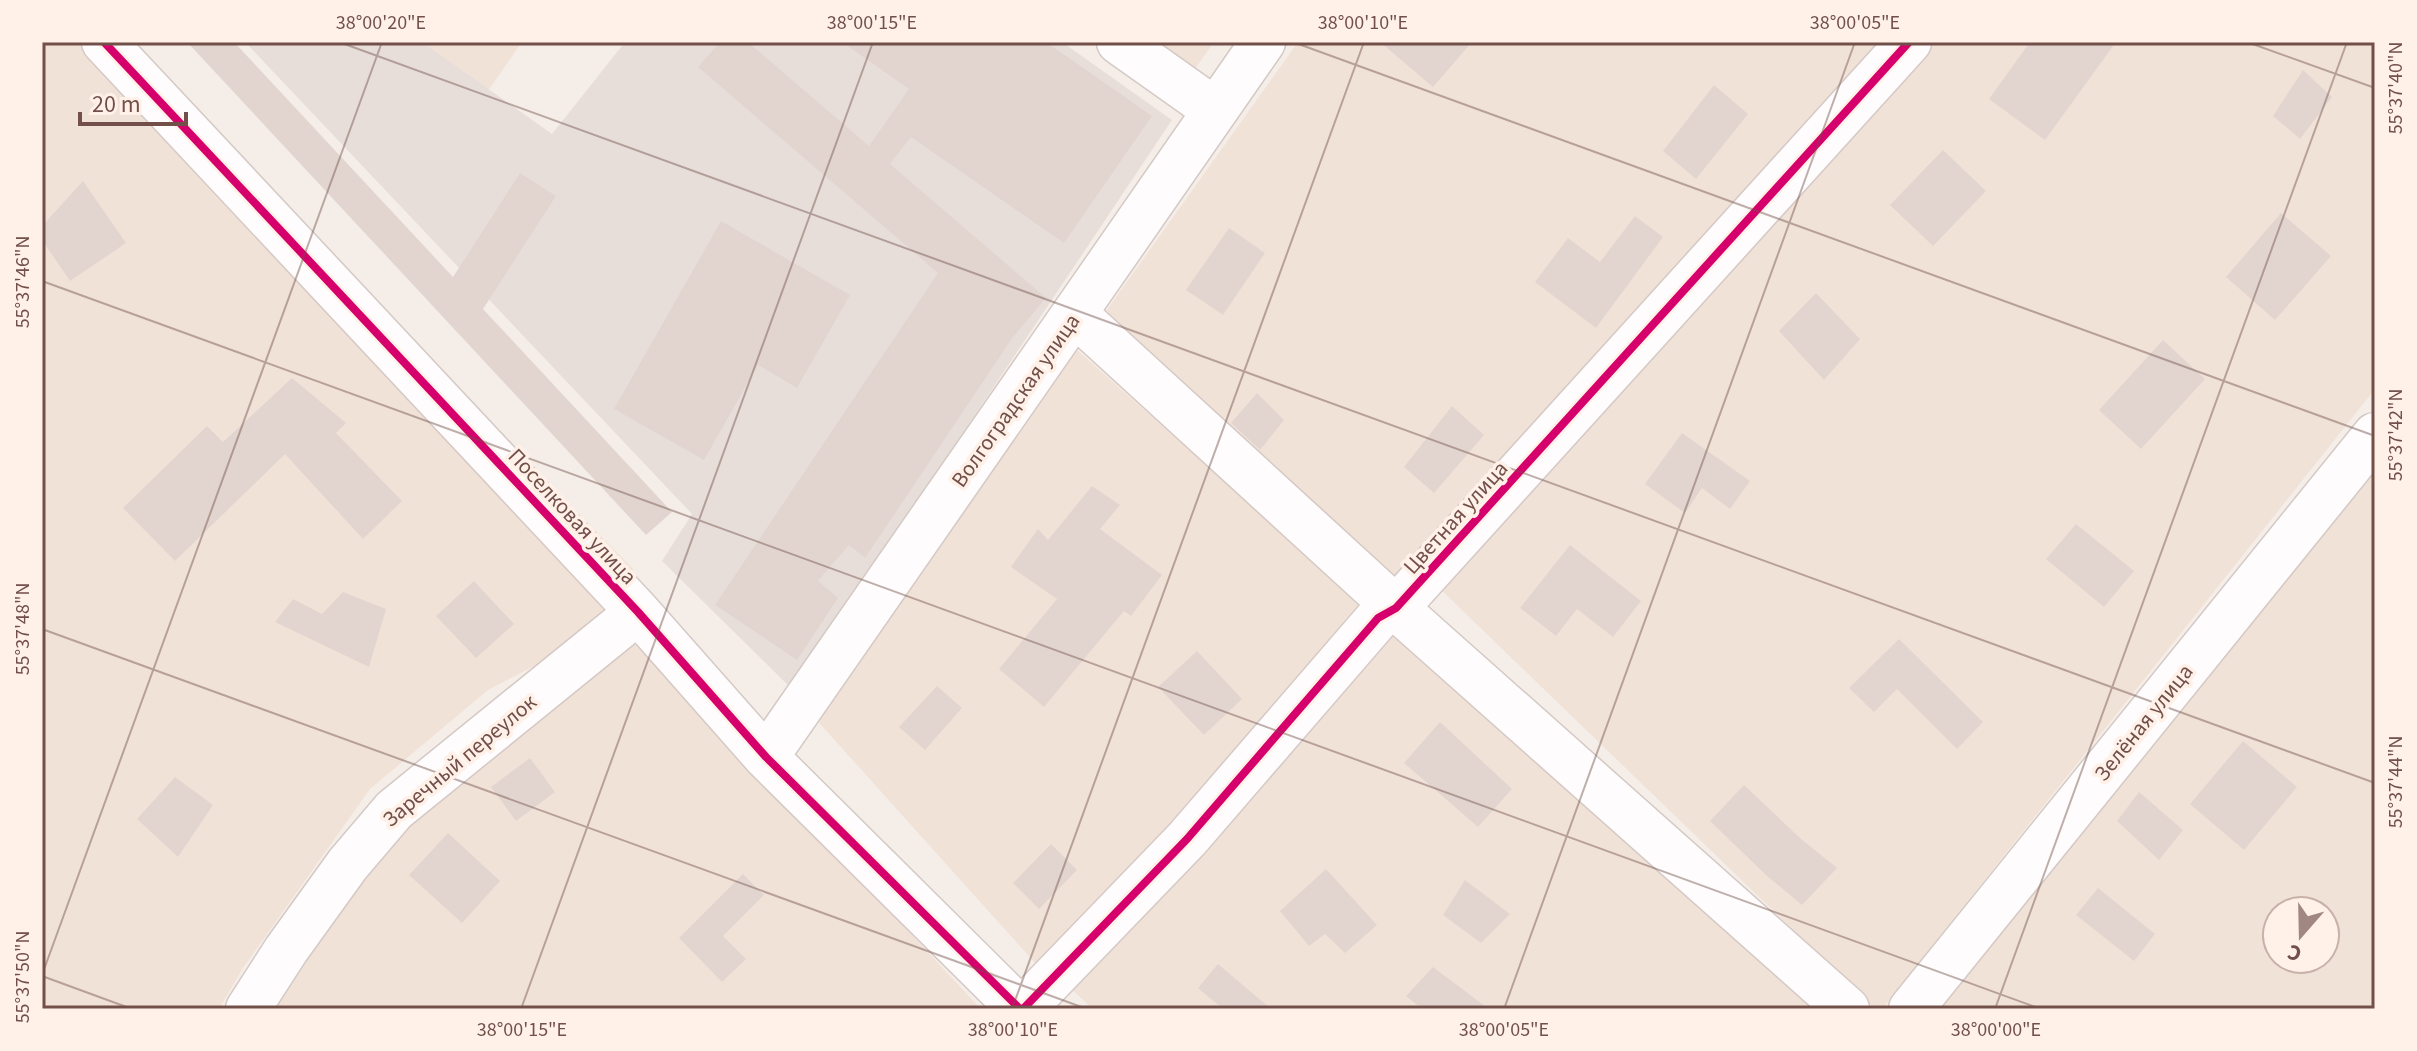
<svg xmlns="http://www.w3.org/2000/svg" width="2417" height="1051" font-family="'Source Sans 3',sans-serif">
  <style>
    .residential { fill: #f1e2d8; fill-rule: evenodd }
    .industrial { fill: #e8ded9 }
    .building { fill: #e2d5d0 }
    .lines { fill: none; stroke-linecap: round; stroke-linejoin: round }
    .minor-casing { stroke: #d4c9c5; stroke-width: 47 }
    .minor { stroke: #fefcfc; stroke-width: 44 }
    .cycleway-casing { stroke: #fff1e8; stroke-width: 13 }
    .cycleway { stroke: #d6006c; stroke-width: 8 }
    .ticks { fill: none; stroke: #725049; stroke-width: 2; stroke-opacity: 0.45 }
    .labels { text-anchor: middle; stroke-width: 7; stroke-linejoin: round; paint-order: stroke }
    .street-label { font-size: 22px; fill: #725049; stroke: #fff1e8 }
    .neatline { fill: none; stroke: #725049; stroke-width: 3 }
    .ticks-label { font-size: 20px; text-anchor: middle; fill: #725049 }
  </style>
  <rect width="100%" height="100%" fill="#f5eee8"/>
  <!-- residential -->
  <path class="residential" d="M 42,42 L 117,42 L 633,569 L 638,612 L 488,690 L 370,789 L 243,968 L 219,1009 L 42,1009 Z
    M 414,42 L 522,42 L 485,95 Z
    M 1113,42 L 1214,42 L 1180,90 Z
    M 1298,42 L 1879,42 L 1394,581 L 1099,321 Z
    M 1925,42 L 2375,42 L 2375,389 L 1882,1009 L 1875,1009 L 1435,584 Z
    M 1077,350 L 1378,618 L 1036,964 L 813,716 Z
    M 2375,470 L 2375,1009 L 1931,1009 ZM 2277,911 L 2325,911 L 2325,959 L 2277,959 Z
    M 1409,609 L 1821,1009 L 1093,1009 L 1070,988 Z
    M 622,634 L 766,757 L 849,868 L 981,1009 L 275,1009 L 284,992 L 405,822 Z"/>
  <!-- industrial -->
  <path class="industrial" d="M 245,42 L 422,42 L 552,134 L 625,42 L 1062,42 L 1172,120 L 792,689 L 662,561 L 692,514 Z"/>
  <!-- building -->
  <path class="building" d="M 187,42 L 234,42 L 453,277 L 520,173 L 556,196 L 483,309 L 672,512 L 646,535 Z
    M 720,42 L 748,42 L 869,146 L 909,89 L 842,42 L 1046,42 L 1152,116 L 1064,243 L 911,137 L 890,164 L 1046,298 L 1013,337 L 865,558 L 849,545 L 818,581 L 838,598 L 797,660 L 715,605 L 938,273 L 698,67 Z
    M 1380,42 L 1472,42 L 1433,87 Z
    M 2030,42 L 2116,42 L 2045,140 L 1989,99 Z
    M 2303,70 L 2332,97 L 2300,139 L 2273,116 Z
    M 1714,85 L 1748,114 L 1696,179 L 1663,151 Z
    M 1943,150 L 1986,191 L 1933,246 L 1890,205 Z
    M 83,181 L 126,243 L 70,281 L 42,240 L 42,226 Z
    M 2281,213 L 2331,256 L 2275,320 L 2226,277 Z
    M 1635,216 L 1663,237 L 1596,328 L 1535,282 L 1568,238 L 1600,262 Z
    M 721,221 L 850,295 L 797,388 L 758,365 L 704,460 L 614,409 Z
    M 1229,228 L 1265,253 L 1223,315 L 1186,290 Z
    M 1816,293 L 1860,339 L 1824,380 L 1779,331 Z
    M 2163,340 L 2205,379 L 2141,449 L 2099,410 Z
    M 292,378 L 346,423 L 336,433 L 402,501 L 363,539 L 285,454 L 175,561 L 123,508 L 207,426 L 223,442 Z
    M 1257,393 L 1284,420 L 1260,450 L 1231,423 Z
    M 1452,406 L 1484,435 L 1434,493 L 1404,467 Z
    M 1682,433 L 1750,481 L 1730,509 L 1702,488 L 1685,513 L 1645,484 Z
    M 1092,486 L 1120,505 L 1100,529 L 1162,575 L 1131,616 L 1124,611 L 1044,707 L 999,669 L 1057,599 L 1011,567 L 1038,529 L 1048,540 Z
    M 2076,524 L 2134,571 L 2104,607 L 2046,559 Z
    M 1570,545 L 1641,601 L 1613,637 L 1577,609 L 1556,636 L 1520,608 Z
    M 474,581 L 514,624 L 476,658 L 436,616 Z
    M 343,592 L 386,609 L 369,667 L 275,622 L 293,599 L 322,614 Z
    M 1899,639 L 1983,722 L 1957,749 L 1897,689 L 1874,712 L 1849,688 Z
    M 1197,651 L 1242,699 L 1204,735 L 1158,687 Z
    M 937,686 L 962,708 L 925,750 L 899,727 Z
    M 1440,722 L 1512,789 L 1478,827 L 1404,763 Z
    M 2243,741 L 2297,787 L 2244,850 L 2190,804 Z
    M 530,758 L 555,792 L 516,821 L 491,787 Z
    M 175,777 L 213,805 L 178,857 L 137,819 Z
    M 1744,785 L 1800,838 L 1837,868 L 1802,905 L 1767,876 L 1710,821 Z
    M 2139,792 L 2183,830 L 2159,860 L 2117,821 Z
    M 448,833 L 500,881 L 462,923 L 409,875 Z
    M 1051,844 L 1077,870 L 1039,909 L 1013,883 Z
    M 1326,869 L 1377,925 L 1345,953 L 1325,934 L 1309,946 L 1280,911 Z
    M 743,874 L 764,895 L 723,936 L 746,959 L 722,982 L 679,938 Z
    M 1465,880 L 1510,914 L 1481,943 L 1443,915 Z
    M 2098,888 L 2155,934 L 2134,961 L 2076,915 Z
    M 1218,964 L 1271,1009 L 1223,1009 L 1198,988 Z
    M 1433,967 L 1489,1009 L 1422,1009 L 1406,996 Z"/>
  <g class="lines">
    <defs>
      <path id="minor" d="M 104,42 L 638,612 L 766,757 L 1020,1009
        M 1119,42 L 1215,110
        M 1075,314 L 1396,608 L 1847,1009
        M 766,757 L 1263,42
        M 248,1009 L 286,950 L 348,864 L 394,810 L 638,612
        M 1023,1009 L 1187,839 L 1378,618 L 1396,608 L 1909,42
        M 1911,1009 L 2375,435"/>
    </defs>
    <!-- minor casing -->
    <use href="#minor" class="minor-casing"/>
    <!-- minor -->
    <use href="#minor" class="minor"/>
    <defs>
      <path id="cycleway" d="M 104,42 L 638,612 L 766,757 L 1020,1009
        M 1023,1009 L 1187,839 L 1378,618 L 1396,608 L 1909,42"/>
    </defs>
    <!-- cycleway casing -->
    <use href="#cycleway" class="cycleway-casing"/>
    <!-- cycleway -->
    <use href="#cycleway" class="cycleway"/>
  </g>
  <!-- ticks -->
  <path class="ticks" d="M 339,42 L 2375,783M 1293,42 L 2375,436M 2247,42 L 2375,88M 42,281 L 2041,1009M 42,629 L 1087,1009M 42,975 L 382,42M 42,976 L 132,1009M 521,1009 L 873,42M 1012,1009 L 1364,42M 1504,1009 L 1855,42M 1995,1009 L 2347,42"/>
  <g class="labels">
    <!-- street labels -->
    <g class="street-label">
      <text transform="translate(1015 400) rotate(-55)" y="8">Волгоградская улица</text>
      <text transform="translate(573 516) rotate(47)" y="8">Поселковая улица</text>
      <text transform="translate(1455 517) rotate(-48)" y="8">Цветная улица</text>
      <text transform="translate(2143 722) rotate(-51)" y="8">Зелёная улица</text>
      <text transform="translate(459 760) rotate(-40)" y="8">Заречный переулок</text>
    </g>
  </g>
  <!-- border -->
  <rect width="2417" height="1051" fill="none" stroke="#fff1e8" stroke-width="88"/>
  <!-- north arrow -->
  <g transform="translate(2301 935) rotate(200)"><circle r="38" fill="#fff1e8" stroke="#c7b1a8" stroke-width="2"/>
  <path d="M0-6L14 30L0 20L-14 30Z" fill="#a08781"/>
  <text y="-12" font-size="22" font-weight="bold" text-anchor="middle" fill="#725049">С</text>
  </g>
  <!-- scale -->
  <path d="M80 112v12h106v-12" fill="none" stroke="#725049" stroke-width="4"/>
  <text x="92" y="112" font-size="24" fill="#725049" stroke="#fff1e8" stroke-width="6" paint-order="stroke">20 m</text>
  <rect x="44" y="44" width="2329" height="963" class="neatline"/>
  <g class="ticks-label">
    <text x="381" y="29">38°00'20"E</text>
    <text x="872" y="29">38°00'15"E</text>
    <text x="1363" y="29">38°00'10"E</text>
    <text x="1855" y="29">38°00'05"E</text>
    <text transform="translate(2395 88) rotate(-90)" y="7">55°37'40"N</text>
    <text transform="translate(22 282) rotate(-90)" y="7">55°37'46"N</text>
    <text transform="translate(2395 435) rotate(-90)" y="7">55°37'42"N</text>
    <text transform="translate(22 629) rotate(-90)" y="7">55°37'48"N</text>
    <text transform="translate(2395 782) rotate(-90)" y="7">55°37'44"N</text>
    <text transform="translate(22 977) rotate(-90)" y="7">55°37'50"N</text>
    <text x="522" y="1036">38°00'15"E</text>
    <text x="1013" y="1036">38°00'10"E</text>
    <text x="1504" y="1036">38°00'05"E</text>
    <text x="1996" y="1036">38°00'00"E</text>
  </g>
</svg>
